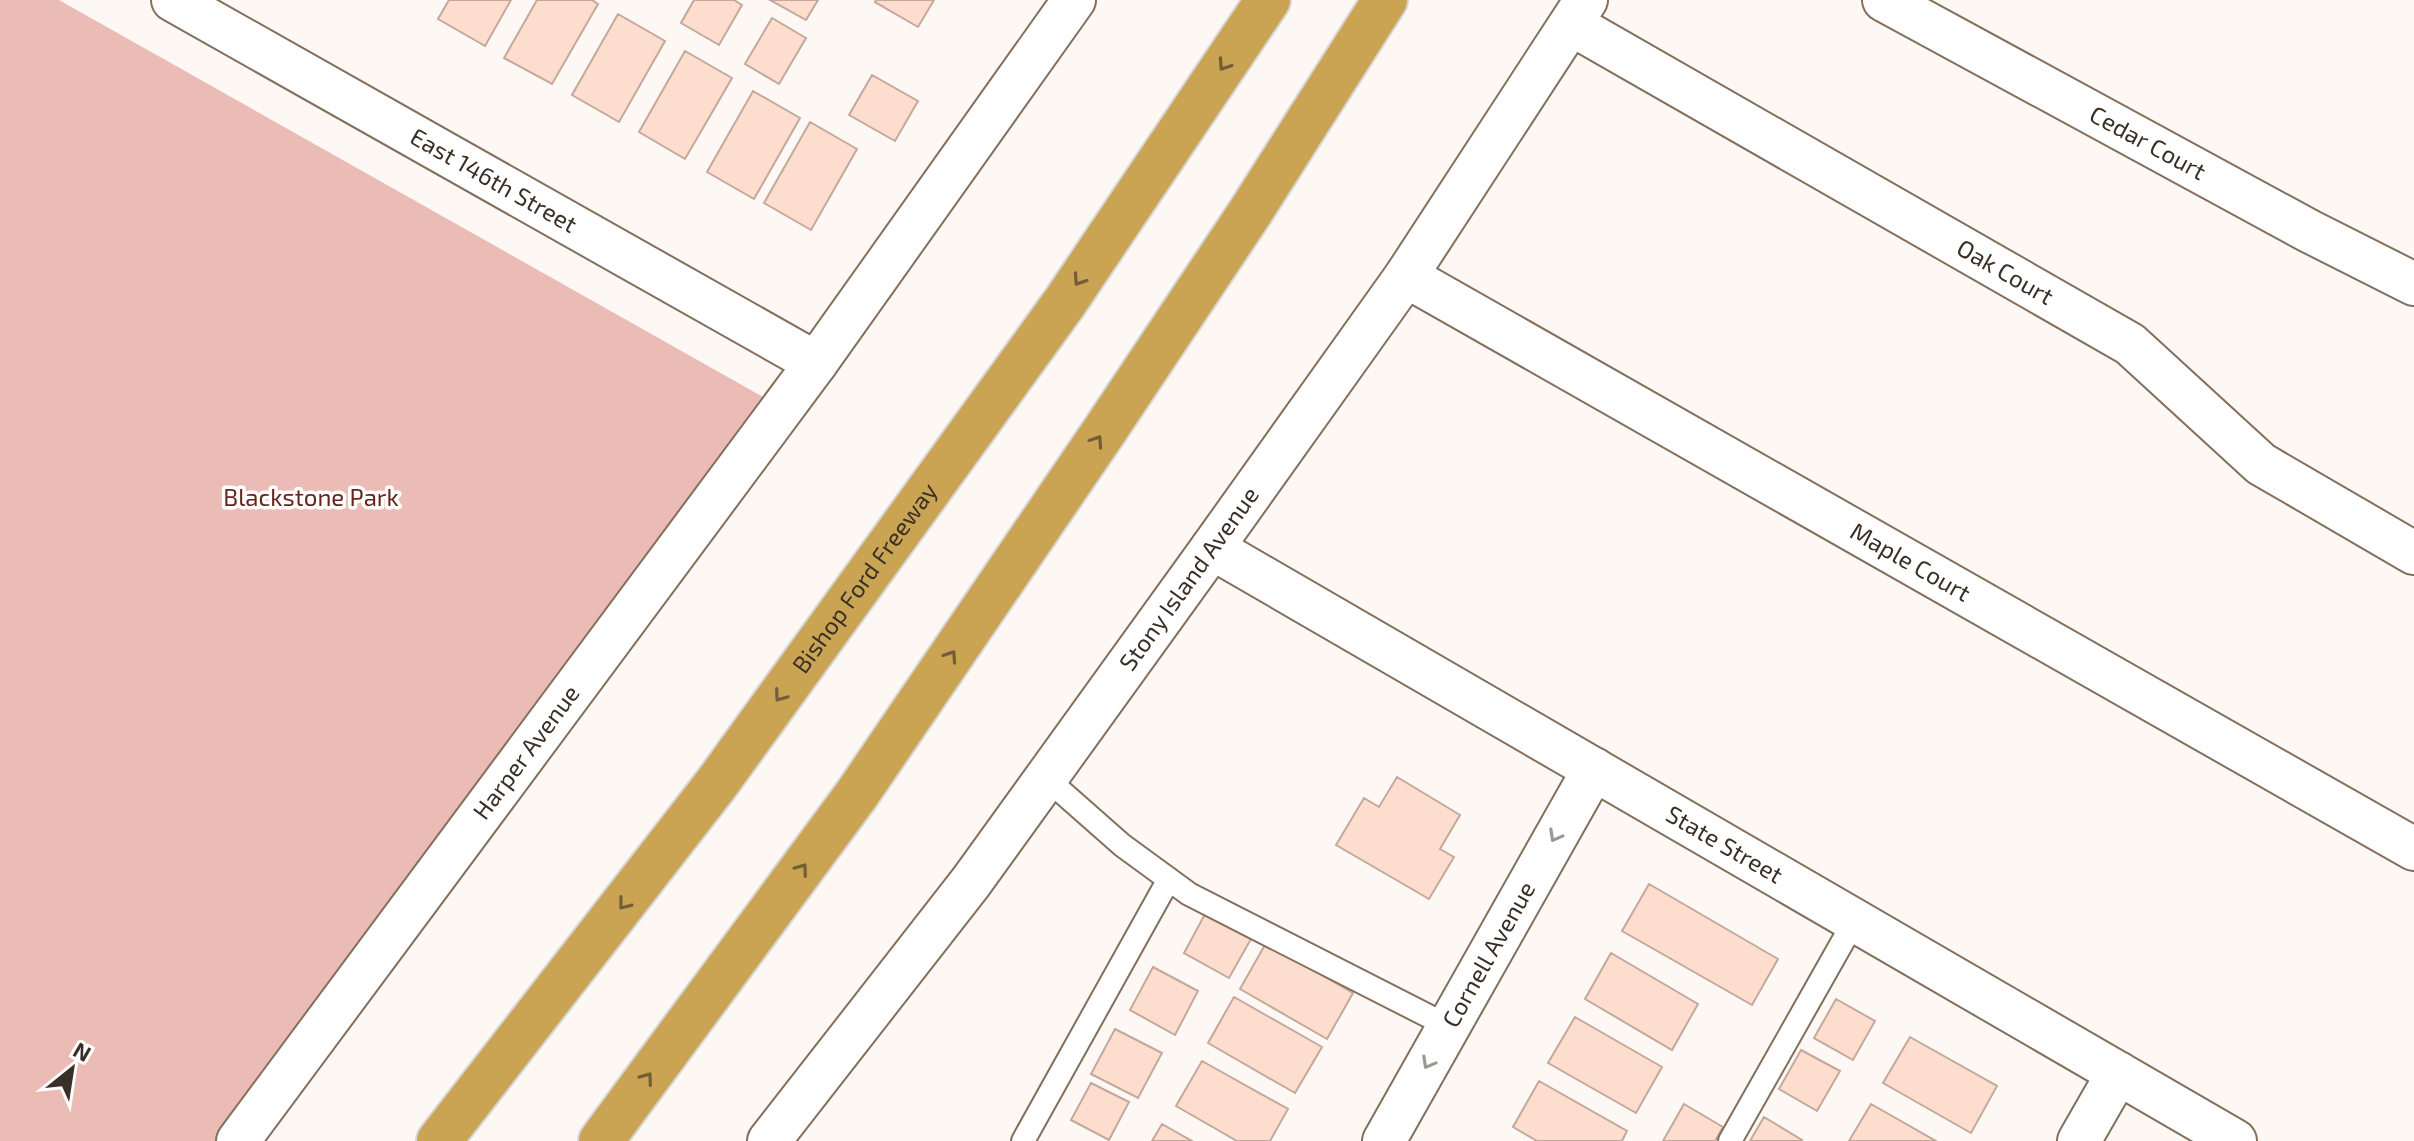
<svg xmlns="http://www.w3.org/2000/svg" width="2414" height="1141" font-family="'Exo 2',sans-serif">
  <style>
    .green { fill: #ebbcb5 }
    .building { fill: #fcddce; stroke: #c4a89b; stroke-width: 2 }
    .lines { fill: none; stroke-linecap: round; stroke-linejoin: round }
    .service-casing { stroke: #836f5c; stroke-width: 26 }
    .minor-casing { stroke: #836f5c; stroke-width: 46 }
    .motorway-casing { stroke: #d7d5d4; stroke-width: 48 }
    .service { stroke: #fff; stroke-width: 22 }
    .minor { stroke: #fff; stroke-width: 42 }
    .motorway { stroke: #caa453; stroke-width: 44 }
    .oneway { stroke: #725e39 }
    .oneway2 { stroke: #9c9793 }
    .labels { text-anchor: middle; stroke-width: 7; stroke-linejoin: round; paint-order: stroke }
    .street-label { font-size: 24px; fill: #382f27; stroke: #fff }
    .park-label { font-size: 24px; fill: #66241d; stroke: #fff }
  </style>
  <rect width="100%" height="100%" fill="#fdf8f4"/>
  <!-- green -->
  <path class="green" d="M 0,0 L 59,0 L 772,402 L 216,1141 L 0,1141 Z"/>
  <!-- building -->
  <path class="building" d="M 449,0 L 511,0 L 485,46 L 438,19 Z
    M 537,0 L 592,0 L 598,4 L 552,84 L 504,58 Z
    M 694,0 L 734,0 L 742,5 L 719,45 L 681,23 Z
    M 770,0 L 818,0 L 806,20 Z
    M 876,0 L 934,0 L 918,27 L 875,2 Z
    M 618,14 L 665,41 L 619,122 L 572,95 Z
    M 772,18 L 806,38 L 779,84 L 745,64 Z
    M 685,51 L 732,78 L 685,159 L 639,132 Z
    M 872,75 L 918,101 L 895,141 L 849,115 Z
    M 753,91 L 800,118 L 754,199 L 707,172 Z
    M 810,122 L 857,149 L 811,230 L 764,203 Z
    M 1397,777 L 1460,815 L 1440,849 L 1454,857 L 1429,899 L 1336,845 L 1364,798 L 1379,807 Z
    M 1649,884 L 1778,959 L 1752,1005 L 1622,931 Z
    M 1205,914 L 1251,939 L 1229,978 L 1184,953 Z
    M 1266,943 L 1353,993 L 1327,1039 L 1240,989 Z
    M 1611,953 L 1698,1004 L 1672,1050 L 1585,999 Z
    M 1153,967 L 1198,991 L 1175,1035 L 1130,1010 Z
    M 1234,997 L 1322,1047 L 1295,1093 L 1208,1043 Z
    M 1836,999 L 1875,1021 L 1853,1060 L 1814,1038 Z
    M 1575,1017 L 1662,1067 L 1636,1113 L 1548,1063 Z
    M 1115,1029 L 1162,1053 L 1138,1098 L 1091,1074 Z
    M 1910,1037 L 1997,1086 L 1971,1133 L 1883,1083 Z
    M 1801,1050 L 1840,1071 L 1817,1111 L 1779,1089 Z
    M 1202,1061 L 1288,1109 L 1270,1141 L 1237,1141 L 1176,1106 Z
    M 1539,1081 L 1627,1131 L 1622,1141 L 1537,1141 L 1513,1127 Z
    M 1091,1083 L 1129,1102 L 1109,1140 L 1071,1120 Z
    M 1684,1104 L 1723,1127 L 1715,1141 L 1663,1141 Z
    M 1871,1104 L 1936,1141 L 1849,1141 Z
    M 1764,1117 L 1802,1140 L 1801,1141 L 1750,1141 Z
    M 1162,1124 L 1192,1141 L 1152,1141 Z"/>
  <g class="lines">
    <defs>
      <path id="service" d="M 1046,778 L 1122,845 L 1189,894 L 1448,1026
        M 1023,1141 L 1169,879
        M 1730,1141 L 1855,920"/>
      <g id="minor">
        <path id="s1" d="M 173,0 L 816,363"/>
        <path id="s2" d="M 1884,0 L 2309,231 L 2414,284"/>
        <path id="s3" d="M 1571,24 L 2130,344 L 2261,464 L 2414,553"/>
        <path id="s4" d="M 1406,276 L 2414,849"/>
        <path id="s5" d="M 1212,548 L 2235,1141"/>
        <path id="s6" d="M 238,1141 L 816,363 L 1074,0"/>
        <path id="s7" d="M 769,1141 L 971,882 L 1212,548 L 1406,276 L 1586,0"/>
        <path id="s8" d="M 1384,1141 L 1594,769"/>
        <path d="M 2079,1141 L 2118,1073"/>
      </g>
      <g id="motorway">
        <path id="s9" d="M 439,1141 L 717,783 L 1065,302 L 1268,0"/>
        <path d="M 601,1141 L 857,794 L 1105,430 L 1249,214 L 1385,0"/>
      </g>
    </defs>
    <!-- service casing -->
    <use href="#service" class="service-casing"/>
    <!-- minor casing -->
    <use href="#minor" class="minor-casing"/>
    <!-- motorway casing -->
    <use href="#motorway" class="motorway-casing"/>
    <!-- service -->
    <use href="#service" class="service"/>
    <!-- minor -->
    <use href="#minor" class="minor"/>
    <!-- motorway -->
    <use href="#motorway" class="motorway"/>
  </g>
  <!-- one-way arrows -->
  <defs><path id="oneway-chevron" d="M-2-3.5L2.5 0L-2 3.5" fill="none" stroke-width="1.6" stroke-linecap="round" stroke-linejoin="round" transform="scale(2)"/></defs>
  <g class="oneway">
    <use href="#oneway-chevron" transform="translate(1224 65) rotate(124)"/>
    <use href="#oneway-chevron" transform="translate(1079 280) rotate(124)"/>
    <use href="#oneway-chevron" transform="translate(1097 441) rotate(-56)"/>
    <use href="#oneway-chevron" transform="translate(951 656) rotate(-56)"/>
    <use href="#oneway-chevron" transform="translate(780 696) rotate(126)"/>
    <use href="#oneway-chevron" transform="translate(802 869) rotate(-54)"/>
    <use href="#oneway-chevron" transform="translate(624 904) rotate(128)"/>
    <use href="#oneway-chevron" transform="translate(647 1078) rotate(-54)"/>
  </g>
  <g class="oneway2">
    <use href="#oneway-chevron" transform="translate(1555 836) rotate(119)"/>
    <use href="#oneway-chevron" transform="translate(1428 1063) rotate(119)"/>
  </g>
  <g class="labels">
    <!-- street labels -->
    <g class="street-label">
      <text dy="8" stroke="none"><textPath href="#s2" startOffset="300">Cedar Court</textPath></text>
      <text dy="8" stroke="none"><textPath href="#s1" startOffset="368">East 146th Street</textPath></text>
      <text dy="8" stroke="none"><textPath href="#s3" startOffset="500">Oak Court</textPath></text>
      <text dy="8" stroke="none"><textPath href="#s4" startOffset="580">Maple Court</textPath></text>
      <text dy="8" stroke="none"><textPath href="#s9" startOffset="706">Bishop Ford Freeway</textPath></text>
      <text dy="8" stroke="none"><textPath href="#s7" startOffset="702">Stony Island Avenue</textPath></text>
      <text dy="8" stroke="none"><textPath href="#s6" startOffset="484">Harper Avenue</textPath></text>
      <text dy="8" stroke="none"><textPath href="#s5" startOffset="592">State Street</textPath></text>
      <text dy="8" stroke="none"><textPath href="#s8" startOffset="214">Cornell Avenue</textPath></text>
    </g>
    <!-- park labels -->
    <g class="park-label">
      <text x="311" y="506">Blackstone Park</text>
    </g>
  </g>
  <!-- north arrow -->
  <g transform="translate(72 1069) rotate(30)" stroke="#ffffff" stroke-width="6" paint-order="stroke">
  <path d="M0-6L14 30L0 20L-14 30Z" fill="#382f27"/>
  <text y="-12" font-size="22" font-weight="bold" text-anchor="middle" fill="#382f27">N</text>
  </g>
</svg>
